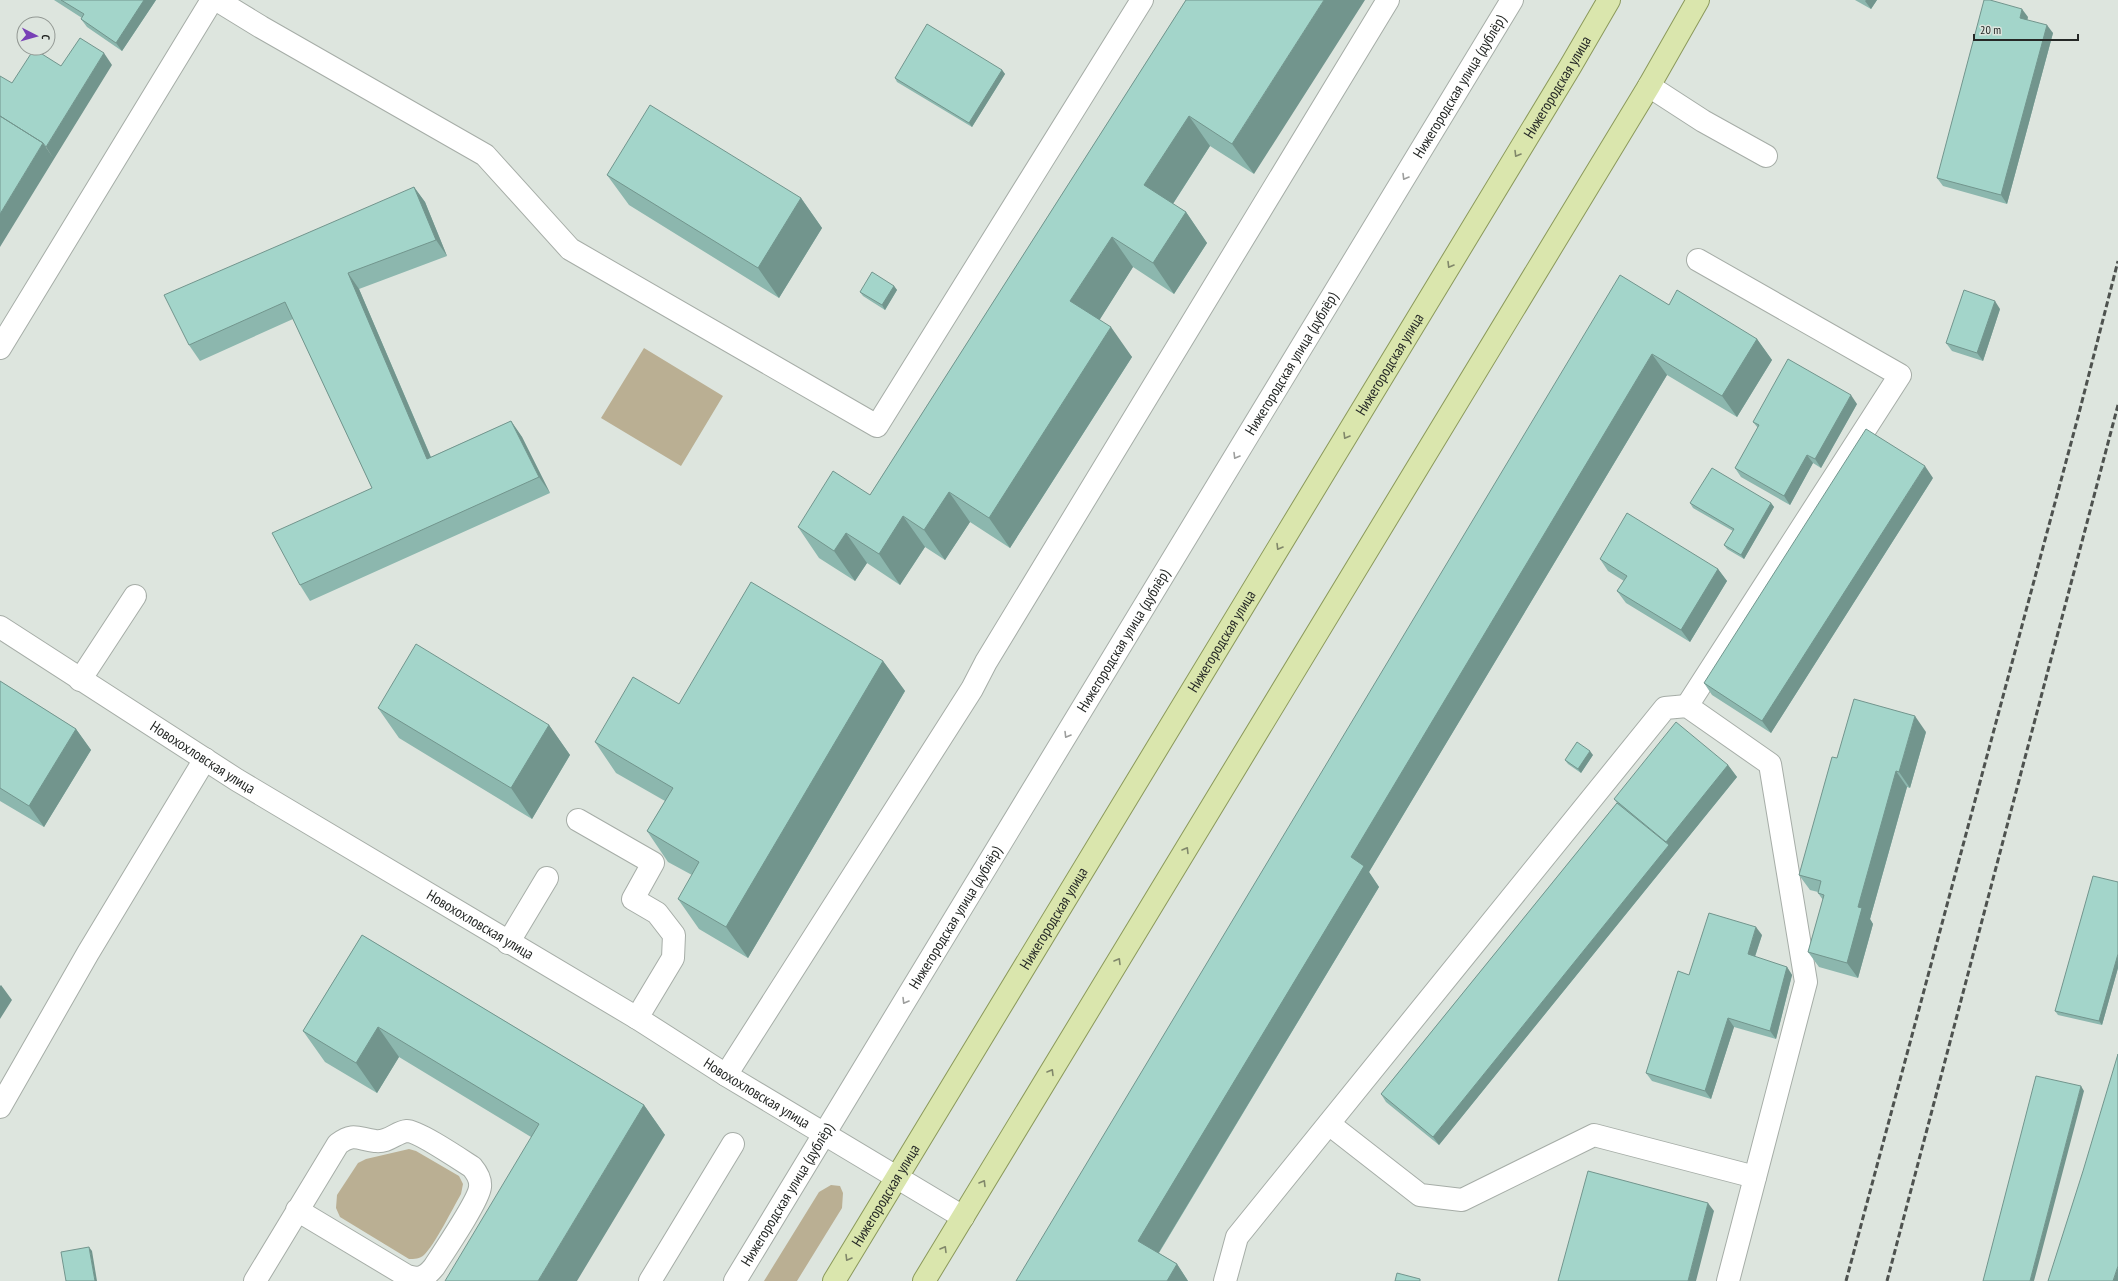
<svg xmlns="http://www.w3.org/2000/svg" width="2118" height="1281" font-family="'PT Sans Narrow',sans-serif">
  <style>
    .green { fill: #baaf93 }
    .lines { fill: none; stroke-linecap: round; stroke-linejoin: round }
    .minor-casing { stroke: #a6ada7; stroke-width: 24 }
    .major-casing { stroke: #8b995b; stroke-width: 24 }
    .minor { stroke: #fff; stroke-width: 22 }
    .major { stroke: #dae6ad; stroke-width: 22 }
    .rail { stroke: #4e524f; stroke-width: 3; stroke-dasharray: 6 3; stroke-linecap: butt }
    .wall { fill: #8cb7ae }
    .shaded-wall { fill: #72958d }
    .building { fill: #a3d5ca; stroke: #72958d }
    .oneway { stroke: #80876a }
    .oneway2 { stroke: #9d9e9d }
    .labels { text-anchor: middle; stroke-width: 3; stroke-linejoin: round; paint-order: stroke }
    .street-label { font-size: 15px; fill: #252826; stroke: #dde5de }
  </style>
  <rect width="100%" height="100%" fill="#dde5de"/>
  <!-- green -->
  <path class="green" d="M 644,348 L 723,396 L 681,466 L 601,418 Z
    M 409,1149 L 416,1151 L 459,1176 L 463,1184 L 461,1194 C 453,1208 434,1246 424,1255 C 420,1259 414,1259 409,1259 L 340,1217 L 336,1208 L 337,1195 L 358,1163 L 366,1159 Z
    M 831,1185 L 840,1186 L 843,1193 L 842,1208 L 797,1281 L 764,1281 L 819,1192 Z"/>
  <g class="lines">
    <defs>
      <g id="minor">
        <path d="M 217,0 L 261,27 L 485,155 L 570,249 L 877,426 L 1142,0"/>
        <path d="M 1649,86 L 1703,121 L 1766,156"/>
        <path d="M 0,348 L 212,0"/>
        <path id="s1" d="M 0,627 L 237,780 L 637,1018 L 726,1075 L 963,1217"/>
        <path d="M 80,680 L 135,596"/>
        <path d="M 1687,706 L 1900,375 L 1698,260"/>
        <path d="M 578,820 L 653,863 L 633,899 L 657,913 L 674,935 L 673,958 L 637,1018"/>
        <path d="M 508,943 L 547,878"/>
        <path d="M 726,1075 L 972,689 L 986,662 L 1388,0"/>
        <path d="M 0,1107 L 88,953 L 205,759"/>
        <path d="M 1329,1124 L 1420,1195 L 1462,1200 L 1594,1135 L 1755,1177"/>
        <path d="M 255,1281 L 338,1144 C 354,1132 358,1139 375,1141 C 388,1143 396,1132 407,1131 C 418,1131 461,1160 472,1167 C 477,1173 481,1179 480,1187 C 479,1200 443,1253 434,1267 C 426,1277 419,1280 407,1276 L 297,1210"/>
        <path d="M 650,1281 L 733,1144"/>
        <path id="s2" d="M 735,1281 L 1512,0"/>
        <path d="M 1225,1281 L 1237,1237 L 1665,708 L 1687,706 L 1770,764 L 1806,982 L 1728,1281"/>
      </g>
      <g id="major">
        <path id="s3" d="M 834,1281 L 1570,67 L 1609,0"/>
        <path d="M 924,1281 L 1649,86 L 1698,0"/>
      </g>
    </defs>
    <!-- minor casing -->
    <use href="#minor" class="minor-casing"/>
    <!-- major casing -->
    <use href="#major" class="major-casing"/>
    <!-- minor -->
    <use href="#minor" class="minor"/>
    <!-- major -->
    <use href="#major" class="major"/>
    <!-- rail -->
    <path class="rail" d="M 1846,1281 L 2078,417 L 2118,261
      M 1887,1281 L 2118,405"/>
  </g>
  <!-- wall -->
  <path class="wall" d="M 54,0 L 156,0 L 122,51 L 87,27 L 81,19 L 82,18 Z
    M 1186,0 L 1254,174 L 1210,146 L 1173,204 L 1186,212 L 1207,243 L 1174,294 L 1133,267 L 1099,320 L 1132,357 L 1010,548 L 970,522 L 945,560 L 925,547 L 900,585 L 867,563 L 855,581 L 819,558 L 798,527 L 870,495 Z
    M 1855,0 L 1877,0 L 1871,9 Z
    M 2028,17 L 2027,20 L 2053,33 L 2007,204 L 1943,186 L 1937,178 Z
    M 1002,70 L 1005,74 L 972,127 L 897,82 L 895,78 Z
    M 607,175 L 801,198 L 822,228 L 779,298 L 629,205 Z
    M 414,187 L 425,202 L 447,256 L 359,289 L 431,457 L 511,421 L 522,437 L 550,493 L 310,601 L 300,585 L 372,488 L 293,319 L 200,361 L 189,345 Z
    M 894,286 L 897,290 L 885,310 L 863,296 L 860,292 Z
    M 1669,305 L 1757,339 L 1772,360 L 1737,417 L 1667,375 L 1369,872 L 1379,887 L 1159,1253 L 1177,1264 L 1188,1281 L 1016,1281 Z
    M 2000,309 L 1983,361 L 1952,351 L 1946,343 Z
    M 1857,404 L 1821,468 L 1813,463 L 1790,505 L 1741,477 L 1735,468 L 1758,428 L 1753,422 Z
    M 1933,478 L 1771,733 L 1712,695 L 1704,683 Z
    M 1690,503 L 1771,503 L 1774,507 L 1744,559 L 1727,549 L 1724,545 L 1733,531 L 1693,508 Z
    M 1600,559 L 1718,569 L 1727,581 L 1690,642 L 1626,603 L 1617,591 L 1624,581 L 1608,571 Z
    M 883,661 L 905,691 L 748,958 L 699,929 L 678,899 L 692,875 L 668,862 L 647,831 L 665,801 L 616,773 L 595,742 L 679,704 Z
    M 0,681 L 76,729 L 91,750 L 44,827 L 0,801 Z
    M 378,708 L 549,725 L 570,755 L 532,819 L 399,738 Z
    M 1926,732 L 1910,788 L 1907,787 L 1870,919 L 1873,924 L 1858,978 L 1819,967 L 1808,952 L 1823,900 L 1818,893 L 1818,892 L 1810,890 L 1799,875 Z
    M 1593,755 L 1581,773 L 1568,764 L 1565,760 Z
    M 1728,765 L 1737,777 L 1439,1145 L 1386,1102 L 1381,1094 L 1617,803 L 1614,799 Z
    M 2118,882 L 2118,968 L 2102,1025 L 2058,1015 L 2055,1011 Z
    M 362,935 L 644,1105 L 665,1135 L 531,1137 L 399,1057 L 377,1093 L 325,1062 L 303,1031 Z
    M 1762,935 L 1755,957 L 1787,967 L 1792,975 L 1776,1039 L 1734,1027 L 1711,1099 L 1652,1081 L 1646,1073 L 1689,975 Z"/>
  <!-- shaded-wall -->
  <path class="shaded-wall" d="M 144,0 L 156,0 L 122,51 L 116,43 Z
    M 1324,0 L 1365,0 L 1254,174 L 1232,144 Z
    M 1866,0 L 1877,0 L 1871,9 L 1865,1 Z
    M 2022,9 L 2028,17 L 2026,26 L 2020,18 Z
    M 2047,25 L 2053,33 L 2007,204 L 2001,195 Z
    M 104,53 L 112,65 L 54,159 L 46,147 Z
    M 1002,70 L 1005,74 L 972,127 L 969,123 Z
    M 1189,116 L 1210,146 L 1165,216 L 1144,185 Z
    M 43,143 L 54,159 L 0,247 L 0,214 Z
    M 414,187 L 425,202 L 447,256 L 436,240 Z
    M 801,198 L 822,228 L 779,298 L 758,268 Z
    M 1186,212 L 1207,243 L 1174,294 L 1153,263 Z
    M 1112,237 L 1133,267 L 1092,332 L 1070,301 Z
    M 348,273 L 359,289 L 438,474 L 427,459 Z
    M 894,286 L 897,290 L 885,310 L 882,305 Z
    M 1995,301 L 2000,309 L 1983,361 L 1977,353 Z
    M 1111,327 L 1132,357 L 1010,548 L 989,518 Z
    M 1757,339 L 1772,360 L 1737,417 L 1722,396 Z
    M 1652,354 L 1667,375 L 1369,872 L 1379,887 L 1153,1262 L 1138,1241 L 1351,857 Z
    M 1851,395 L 1857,404 L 1821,468 L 1815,459 Z
    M 511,421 L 522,437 L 550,493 L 539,477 Z
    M 1807,455 L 1813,463 L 1790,505 L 1784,496 Z
    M 1925,466 L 1933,478 L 1771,733 L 1762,721 Z
    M 949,492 L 970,522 L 945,560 L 924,530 Z
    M 1771,503 L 1774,507 L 1744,559 L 1741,555 Z
    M 903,516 L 925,547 L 900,585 L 879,554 Z
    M 846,533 L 867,563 L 855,581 L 834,551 Z
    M 1718,569 L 1727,581 L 1690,642 L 1681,630 Z
    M 883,661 L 905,691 L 748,958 L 726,927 Z
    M 1915,716 L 1926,732 L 1910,788 L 1899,772 Z
    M 549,725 L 570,755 L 532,819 L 511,788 Z
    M 76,729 L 91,750 L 44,827 L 29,806 Z
    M 1590,751 L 1593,755 L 1581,773 L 1578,769 Z
    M 1728,765 L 1737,777 L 1439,1145 L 1433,1137 L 1669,845 L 1666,842 Z
    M 1896,771 L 1907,787 L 1870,919 L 1873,924 L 1858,978 L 1847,963 L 1858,907 Z
    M 1756,927 L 1762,935 L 1753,962 L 1748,954 Z
    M 2118,954 L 2118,968 L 2102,1025 L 2099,1021 Z
    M 1787,967 L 1792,975 L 1776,1039 L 1770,1031 Z
    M 1,985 L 12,1000 L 0,1019 L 0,986 Z
    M 1728,1018 L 1734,1027 L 1711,1099 L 1705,1091 Z
    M 378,1027 L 399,1057 L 377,1093 L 356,1063 Z
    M 2081,1086 L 2084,1091 L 2034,1281 L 2030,1281 Z
    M 644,1105 L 665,1135 L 577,1281 L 538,1281 Z
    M 1708,1203 L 1714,1211 L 1696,1281 L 1688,1281 Z
    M 89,1247 L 92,1251 L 97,1281 L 95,1281 Z
    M 1177,1264 L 1188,1281 L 1167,1281 Z
    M 2118,1266 L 2118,1281 L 2113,1281 Z"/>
  <!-- building -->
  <path class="building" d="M 61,0 L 144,0 L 116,43 L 81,19 L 84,14 Z
    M 1186,0 L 1324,0 L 1232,144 L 1189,116 L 1144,185 L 1186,212 L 1153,263 L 1112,237 L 1070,301 L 1111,327 L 989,518 L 949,492 L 924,530 L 903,516 L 879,554 L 846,533 L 834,551 L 798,527 L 833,471 L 870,495 Z
    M 1984,0 L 1990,0 L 2022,9 L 2020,18 L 2047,25 L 2001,195 L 1937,178 Z
    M 927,24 L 1002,70 L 969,123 L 895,78 Z
    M 80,38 L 104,53 L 46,147 L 43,143 L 0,116 L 0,76 L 12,83 L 34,49 L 61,66 Z
    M 650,105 L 801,198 L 758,268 L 607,175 Z
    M 0,116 L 43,143 L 0,214 Z
    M 414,187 L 436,240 L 348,273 L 427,459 L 511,421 L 539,477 L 300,585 L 272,533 L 372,488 L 285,302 L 189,345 L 164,295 Z
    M 872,272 L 894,286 L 882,305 L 860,292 Z
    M 1620,275 L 1669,305 L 1677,290 L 1757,339 L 1722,396 L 1652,354 L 1351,857 L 1364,866 L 1138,1241 L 1177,1264 L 1167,1281 L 1016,1281 Z
    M 1964,290 L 1995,301 L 1977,353 L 1946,343 Z
    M 1788,359 L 1851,395 L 1815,459 L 1807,455 L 1784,496 L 1735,468 L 1759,425 L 1753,422 Z
    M 1866,429 L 1925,466 L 1762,721 L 1704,683 Z
    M 1712,468 L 1771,503 L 1741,555 L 1724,545 L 1734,529 L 1690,503 Z
    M 1627,513 L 1718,569 L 1681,630 L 1617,591 L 1627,576 L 1600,559 Z
    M 751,582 L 883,661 L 726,927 L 678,899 L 699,862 L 647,831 L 673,788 L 595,742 L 633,677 L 679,704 Z
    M 416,644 L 549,725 L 511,788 L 378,708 Z
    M 0,681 L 76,729 L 29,806 L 0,788 Z
    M 1854,699 L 1915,716 L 1899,772 L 1896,771 L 1858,907 L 1862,908 L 1847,963 L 1808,952 L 1824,895 L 1818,893 L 1821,881 L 1799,875 L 1832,757 L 1837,758 Z
    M 1676,722 L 1728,765 L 1666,842 L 1614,799 Z
    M 1577,742 L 1590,751 L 1578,769 L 1565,760 Z
    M 1617,803 L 1669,845 L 1433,1137 L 1381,1094 Z
    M 2093,876 L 2118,882 L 2118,954 L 2099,1021 L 2055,1011 Z
    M 1709,913 L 1756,927 L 1748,954 L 1787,967 L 1770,1031 L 1728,1018 L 1705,1091 L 1646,1073 L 1678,971 L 1689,975 Z
    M 362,935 L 644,1105 L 538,1281 L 445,1281 L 539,1124 L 378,1027 L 356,1063 L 303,1031 Z
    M 2118,1054 L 2118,1266 L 2113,1281 L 2048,1281 L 2083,1171 Z
    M 2036,1076 L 2081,1086 L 2030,1281 L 1983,1281 Z
    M 1588,1171 L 1708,1203 L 1688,1281 L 1558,1281 Z
    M 89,1247 L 95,1281 L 66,1281 L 61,1252 Z
    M 1397,1273 L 1420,1279 L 1420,1281 L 1395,1281 Z"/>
  <!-- one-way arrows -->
  <defs><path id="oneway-chevron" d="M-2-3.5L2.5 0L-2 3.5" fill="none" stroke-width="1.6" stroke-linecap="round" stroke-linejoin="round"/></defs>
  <g class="oneway">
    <use href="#oneway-chevron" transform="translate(1517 154) rotate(121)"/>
    <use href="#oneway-chevron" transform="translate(1450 265) rotate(121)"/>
    <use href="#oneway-chevron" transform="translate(1346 436) rotate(121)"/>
    <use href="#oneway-chevron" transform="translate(1279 547) rotate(121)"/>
    <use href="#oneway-chevron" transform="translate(1186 850) rotate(-59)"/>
    <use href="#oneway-chevron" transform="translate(1118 961) rotate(-59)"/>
    <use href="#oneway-chevron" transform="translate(1051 1072) rotate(-59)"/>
    <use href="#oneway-chevron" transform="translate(983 1183) rotate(-59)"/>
    <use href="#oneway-chevron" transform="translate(944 1249) rotate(-59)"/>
    <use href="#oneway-chevron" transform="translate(848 1258) rotate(121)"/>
  </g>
  <g class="oneway2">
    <use href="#oneway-chevron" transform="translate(1405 177) rotate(121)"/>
    <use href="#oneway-chevron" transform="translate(1236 456) rotate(121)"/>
    <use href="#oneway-chevron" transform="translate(1067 735) rotate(121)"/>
    <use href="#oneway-chevron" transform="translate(905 1001) rotate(121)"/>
  </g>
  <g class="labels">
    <!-- street labels -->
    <g class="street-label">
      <text dy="5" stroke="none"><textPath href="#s2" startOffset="1397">Нижегородская улица (дублёр)</textPath></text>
      <text dy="5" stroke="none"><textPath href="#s3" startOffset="1396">Нижегородская улица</textPath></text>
      <text dy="5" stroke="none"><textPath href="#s2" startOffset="1073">Нижегородская улица (дублёр)</textPath></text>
      <text dy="5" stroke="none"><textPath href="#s3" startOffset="1072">Нижегородская улица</textPath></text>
      <text dy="5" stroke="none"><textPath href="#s2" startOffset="749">Нижегородская улица (дублёр)</textPath></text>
      <text dy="5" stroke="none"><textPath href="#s3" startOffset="748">Нижегородская улица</textPath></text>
      <text dy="5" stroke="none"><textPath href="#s1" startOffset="241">Новохохловская улица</textPath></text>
      <text dy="5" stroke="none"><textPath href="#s2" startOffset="425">Нижегородская улица (дублёр)</textPath></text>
      <text dy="5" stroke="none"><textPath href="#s3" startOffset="424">Нижегородская улица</textPath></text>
      <text dy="5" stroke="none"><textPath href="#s1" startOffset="565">Новохохловская улица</textPath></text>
      <text dy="5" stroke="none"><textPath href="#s1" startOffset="889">Новохохловская улица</textPath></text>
      <text dy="5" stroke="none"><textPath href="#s2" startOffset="101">Нижегородская улица (дублёр)</textPath></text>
      <text dy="5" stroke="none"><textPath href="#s3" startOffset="100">Нижегородская улица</textPath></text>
    </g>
  </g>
  <!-- north arrow -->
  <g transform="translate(36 36) rotate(96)"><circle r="19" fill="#dde5de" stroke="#939994"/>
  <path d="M0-3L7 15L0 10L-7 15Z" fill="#7840b6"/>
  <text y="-6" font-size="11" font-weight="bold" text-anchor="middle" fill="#252826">С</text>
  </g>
  <!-- scale -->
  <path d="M1974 34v6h104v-6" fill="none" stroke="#252826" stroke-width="2"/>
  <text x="1980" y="34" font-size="12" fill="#252826" stroke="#dde5de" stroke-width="3" paint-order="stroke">20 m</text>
</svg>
